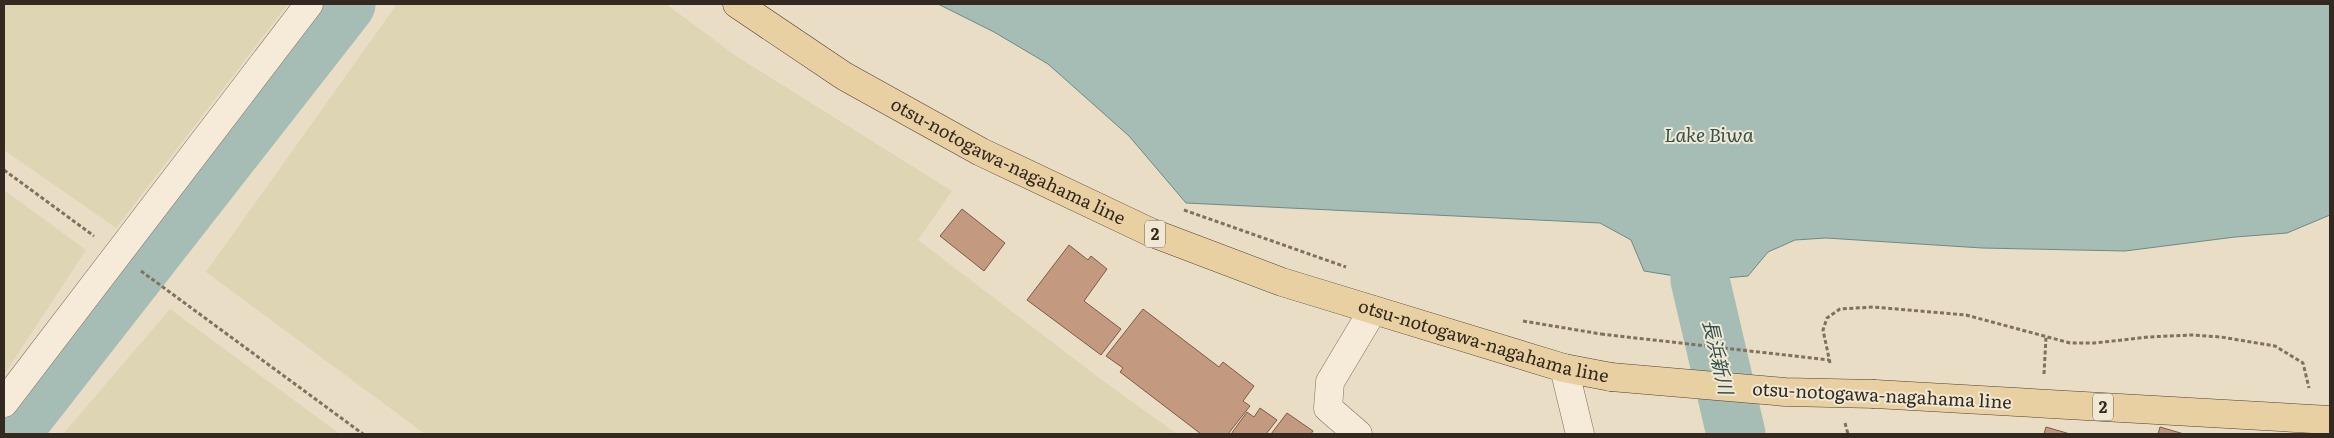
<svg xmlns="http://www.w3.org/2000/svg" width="2334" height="438" font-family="Literata,'Noto Sans JP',serif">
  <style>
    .farmland { fill: #ded5b4 }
    .water { fill: #a6bdb6; stroke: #6e8a82 }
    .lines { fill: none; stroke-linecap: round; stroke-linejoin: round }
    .river { stroke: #a6bdb6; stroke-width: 59 }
    .building { fill: #c39980; stroke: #7e5a46 }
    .minor-casing { stroke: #82705d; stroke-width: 29 }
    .major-casing { stroke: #503f31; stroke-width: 29 }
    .path { stroke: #82705d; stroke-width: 3; stroke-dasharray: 4 2.5; stroke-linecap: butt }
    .minor { stroke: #f5ebd8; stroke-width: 28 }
    .major { stroke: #e8d0a2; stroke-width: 28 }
    .major-bridge-casing { stroke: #503f31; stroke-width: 29; stroke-linecap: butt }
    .path-bridge { stroke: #82705d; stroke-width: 3; stroke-dasharray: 4 2.5; stroke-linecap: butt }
    .major-bridge { stroke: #e8d0a2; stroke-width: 28 }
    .labels { text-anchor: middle; stroke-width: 4; stroke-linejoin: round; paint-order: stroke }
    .shield { fill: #f1e8d4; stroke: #6d6256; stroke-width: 1 }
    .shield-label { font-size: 16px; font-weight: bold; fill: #342920 }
    .street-label { font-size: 18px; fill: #342920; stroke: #f1e8d4 }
    .water-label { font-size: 19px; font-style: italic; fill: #31524f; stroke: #f1e8d4 }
  </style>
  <rect width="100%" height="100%" fill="#e9ddc6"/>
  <!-- farmland -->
  <path class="farmland" d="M 4,4 L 288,4 L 116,228 L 4,150 Z
    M 397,4 L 666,4 L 736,56 L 952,191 L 918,240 L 1102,380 L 1177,434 L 425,434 L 206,272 Z
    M 4,190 L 86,250 L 4,375 Z
    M 170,309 L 340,434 L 63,434 Z"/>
  <!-- water -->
  <path class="water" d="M 938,4 L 2330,4 L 2330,215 L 2287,233 L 2235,237 L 2125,251 L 1982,248 L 1826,238 L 1795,240 L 1768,252 L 1748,276 L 1700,280 L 1644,271 L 1631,240 L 1600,223 L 1186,203 L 1129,136 L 1048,64 L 994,32 Z"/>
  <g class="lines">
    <!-- river -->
    <path class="river" d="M 1701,199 L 1700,280 L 1736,434
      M 10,434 L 346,4"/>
  </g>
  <!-- building -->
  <path class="building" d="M 962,209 L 1005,243 L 984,271 L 940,236 Z
    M 1069,245 L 1088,260 L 1091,256 L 1107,269 L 1084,301 L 1121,329 L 1101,355 L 1027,300 Z
    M 1143,309 L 1219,367 L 1223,362 L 1254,386 L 1243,401 L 1250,406 L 1228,434 L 1201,434 L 1120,372 L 1123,368 L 1106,356 Z
    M 1260,408 L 1277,420 L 1266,434 L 1231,434 L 1247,412 L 1254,417 Z
    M 1287,413 L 1313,431 L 1311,434 L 1271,434 Z
    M 2046,427 L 2070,434 L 2044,434 Z
    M 2160,427 L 2184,434 L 2158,434 Z"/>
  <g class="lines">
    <defs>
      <path id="minor" d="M 1564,368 L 1580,434
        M 4,403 L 309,4
        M 1358,434 L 1328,408 L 1330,382 L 1373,310"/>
      <g id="major">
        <path id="s1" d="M 737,4 L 844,76 L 981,152 L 1150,232 L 1282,282 L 1564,368 L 1611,377"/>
        <path d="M 1875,394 L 2330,420"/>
      </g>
    </defs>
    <!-- minor casing -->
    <use href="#minor" class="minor-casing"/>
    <!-- major casing -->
    <use href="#major" class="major-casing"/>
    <!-- path -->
    <path class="path" d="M 4,170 L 94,236
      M 1184,210 L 1346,267
      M 141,271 L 363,434
      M 1523,321 L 1601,334
      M 1830,363 L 1823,330 L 1827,318 L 1840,309 L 1873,307 L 1966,315 L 2070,343 L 2095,343 L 2148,337 L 2192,335 L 2221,337 L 2275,346 L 2303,363 L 2309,388
      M 2044,374 L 2046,337
      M 1845,423 L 1848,434"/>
    <!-- minor -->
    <use href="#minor" class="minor"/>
    <!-- major -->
    <use href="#major" class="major"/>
    <defs>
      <path id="major-bridge" d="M 1611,377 L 1785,392 L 1875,394"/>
    </defs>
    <!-- major-bridge casing -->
    <use href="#major-bridge" class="major-bridge-casing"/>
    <!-- path-bridge -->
    <path class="path-bridge" d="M 1601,334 L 1829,360"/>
    <!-- major-bridge -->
    <use href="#major-bridge" class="major-bridge"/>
  </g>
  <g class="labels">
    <!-- shield labels -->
    <g class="shield">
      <rect x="1145" y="220.5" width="20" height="27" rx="4"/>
      <rect x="2093" y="393.5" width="20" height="27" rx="4"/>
    </g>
    <g class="shield-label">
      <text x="1155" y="240">2</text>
      <text x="2103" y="413">2</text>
    </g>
    <!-- street labels -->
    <g class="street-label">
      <text dy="6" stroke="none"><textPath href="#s1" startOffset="314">otsu-notogawa-nagahama line</textPath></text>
      <text dy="6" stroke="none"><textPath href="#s1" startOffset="824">otsu-notogawa-nagahama line</textPath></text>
      <text transform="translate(1882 396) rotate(3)" y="6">otsu-notogawa-nagahama line</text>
    </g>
    <!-- water labels -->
    <g class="water-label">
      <text x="1709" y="142">Lake Biwa</text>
      <text transform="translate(1718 357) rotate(77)" y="7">長浜新川</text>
    </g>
  </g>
  <!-- border -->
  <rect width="2334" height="438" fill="none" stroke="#342920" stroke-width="10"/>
</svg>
